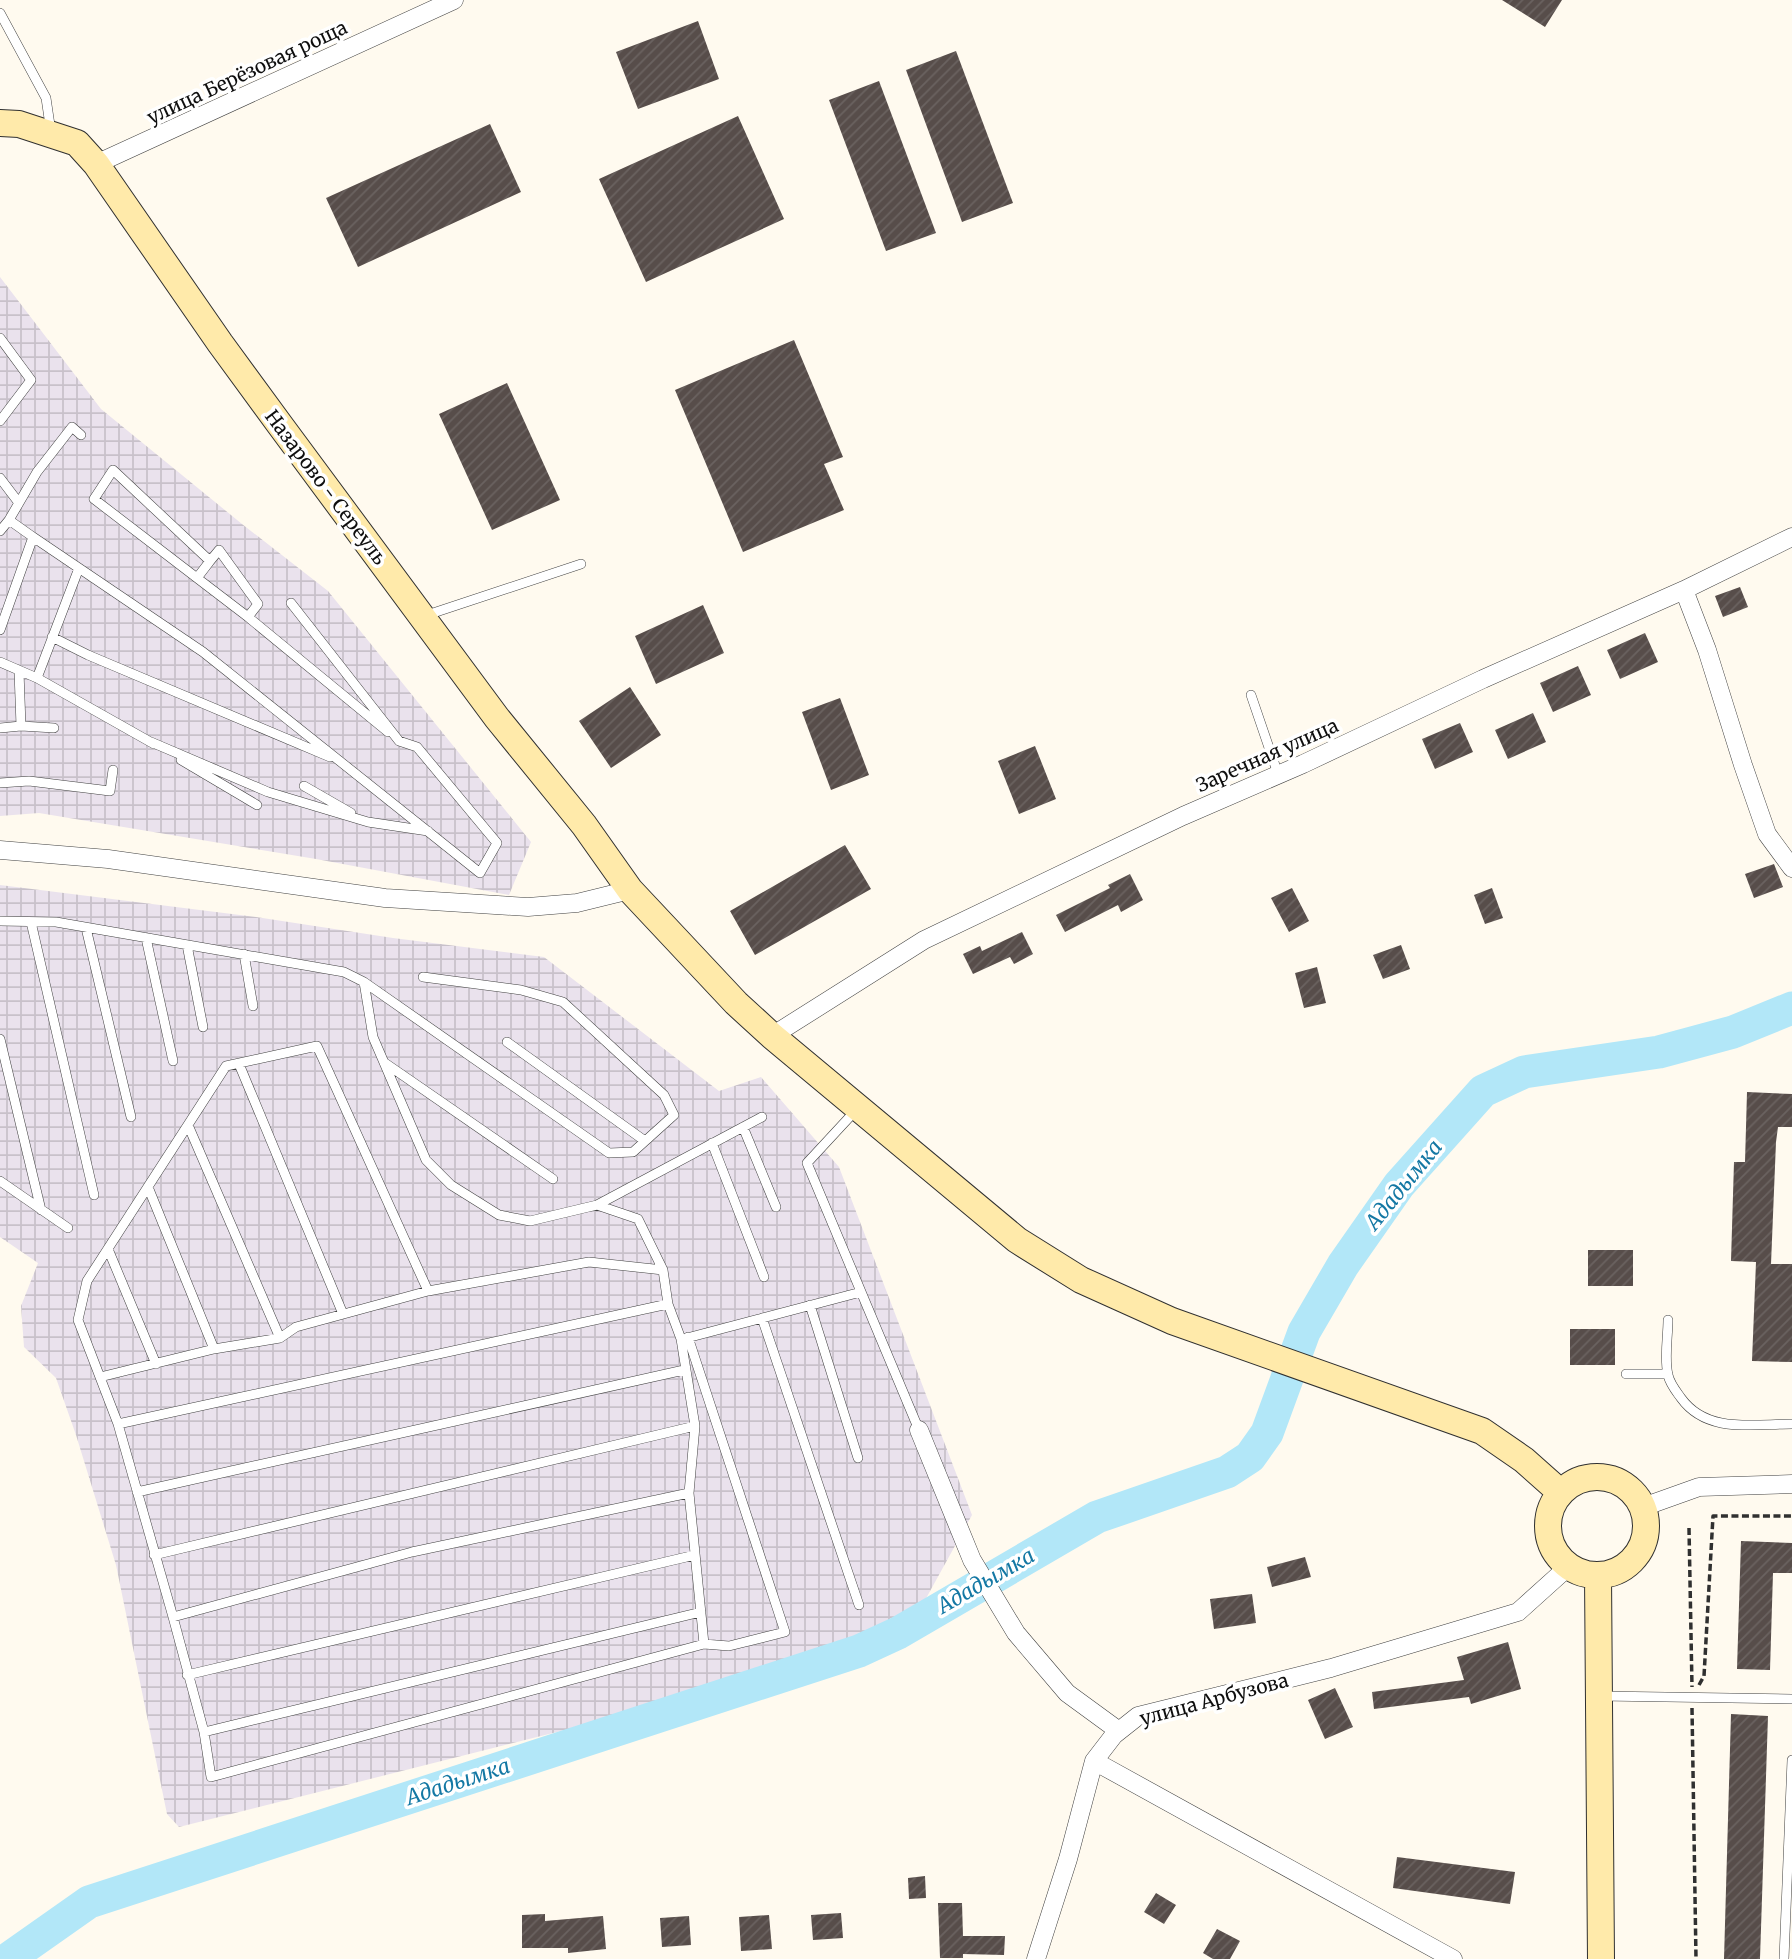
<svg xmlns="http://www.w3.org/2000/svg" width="1792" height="1959" font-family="Merriweather,serif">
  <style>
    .industrial { fill: url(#industrial-grid) }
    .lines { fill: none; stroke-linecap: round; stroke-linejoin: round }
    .river { stroke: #b2e7f8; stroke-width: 33 }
    .building { fill: url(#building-hatch) }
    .lane-casing { stroke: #414141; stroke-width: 10 }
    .street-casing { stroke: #414141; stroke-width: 19 }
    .secondary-casing { stroke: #303030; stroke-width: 28 }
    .path { stroke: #303030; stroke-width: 3.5; stroke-dasharray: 7 3.5; stroke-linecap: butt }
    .lane { stroke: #fff; stroke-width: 9 }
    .street { stroke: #fff; stroke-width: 18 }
    .secondary { stroke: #ffeaaa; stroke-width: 26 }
    .labels { text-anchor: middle; stroke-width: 7; stroke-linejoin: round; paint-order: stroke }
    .street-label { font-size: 19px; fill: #0e0e0e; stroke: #fff }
    .water-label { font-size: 21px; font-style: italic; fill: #1478a4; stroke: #fff }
  </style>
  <defs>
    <pattern id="industrial-grid" width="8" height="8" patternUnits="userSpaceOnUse" patternTransform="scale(1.75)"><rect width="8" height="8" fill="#eae2ed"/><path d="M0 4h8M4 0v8" fill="none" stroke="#c8c1ca"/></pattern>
    <pattern id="building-hatch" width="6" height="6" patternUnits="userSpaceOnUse" patternTransform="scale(1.75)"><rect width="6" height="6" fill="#574d4a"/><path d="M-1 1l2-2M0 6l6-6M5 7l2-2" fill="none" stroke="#6a6260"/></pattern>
  </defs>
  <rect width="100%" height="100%" fill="#fffaef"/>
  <!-- industrial -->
  <path class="industrial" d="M 0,277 L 101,409 L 242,524 L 328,591 L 531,842 L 509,895 L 316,859 L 39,813 L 0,816 Z
    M 0,885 L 256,917 L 393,938 L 544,957 L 719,1091 L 761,1077 L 839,1167 L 972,1515 L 913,1622 L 793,1671 L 589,1724 L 179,1827 L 167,1814 L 116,1565 L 76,1435 L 56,1378 L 24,1347 L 21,1306 L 38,1263 L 0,1237 Z"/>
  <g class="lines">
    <!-- river -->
    <path class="river" d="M 8,1959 L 89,1902 L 859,1651 L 898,1633 L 1097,1517 L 1227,1472 L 1250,1457 L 1267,1433 L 1304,1332 L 1343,1265 L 1399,1185 L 1483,1091 L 1524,1072 L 1659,1052 L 1733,1032 L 1792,1008"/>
  </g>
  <!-- building -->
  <path class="building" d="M 1502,0 L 1562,0 L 1545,27 Z
    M 698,21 L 719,79 L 638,109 L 616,52 Z
    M 956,51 L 1013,203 L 962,222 L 906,70 Z
    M 879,81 L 936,233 L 886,251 L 829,100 Z
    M 738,116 L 784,219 L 646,282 L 599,179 Z
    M 490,124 L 521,192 L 358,267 L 326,198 Z
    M 794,340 L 843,457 L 824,464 L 844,510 L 743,552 L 675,390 Z
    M 507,383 L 560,500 L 492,530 L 439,414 Z
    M 1740,587 L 1748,607 L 1723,617 L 1715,596 Z
    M 703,605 L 724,653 L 656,684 L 635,636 Z
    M 1645,633 L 1658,662 L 1620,679 L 1607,650 Z
    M 1578,666 L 1591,695 L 1553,712 L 1540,683 Z
    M 630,687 L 661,735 L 611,768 L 579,721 Z
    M 840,698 L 869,775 L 831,790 L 802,712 Z
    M 1533,713 L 1546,742 L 1508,759 L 1495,730 Z
    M 1460,723 L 1473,752 L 1435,769 L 1422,739 Z
    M 1035,746 L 1056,799 L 1019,814 L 998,761 Z
    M 845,845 L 871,889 L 755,955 L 730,911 Z
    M 1774,864 L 1783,887 L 1754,898 L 1745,874 Z
    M 1130,874 L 1143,900 L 1121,912 L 1118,905 L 1065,932 L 1056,915 L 1110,888 L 1108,885 Z
    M 1292,888 L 1309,921 L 1289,932 L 1271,898 Z
    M 1492,888 L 1503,918 L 1485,924 L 1474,895 Z
    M 1022,932 L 1033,954 L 1014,964 L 1010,957 L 973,974 L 963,954 L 980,946 L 982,951 Z
    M 1401,945 L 1410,969 L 1383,979 L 1373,955 Z
    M 1317,967 L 1326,1003 L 1304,1008 L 1295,973 Z
    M 1747,1092 L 1792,1094 L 1792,1127 L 1778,1127 L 1776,1142 L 1771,1264 L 1792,1264 L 1792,1362 L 1752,1361 L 1756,1262 L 1731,1261 L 1734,1162 L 1745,1162 Z
    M 1588,1250 L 1633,1250 L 1633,1286 L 1588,1286 Z
    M 1570,1329 L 1615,1329 L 1615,1365 L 1570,1365 Z
    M 1741,1541 L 1792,1543 L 1792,1573 L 1773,1573 L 1770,1670 L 1737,1669 Z
    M 1305,1557 L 1311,1577 L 1272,1587 L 1267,1567 Z
    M 1252,1594 L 1256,1623 L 1214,1629 L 1210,1599 Z
    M 1508,1642 L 1521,1689 L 1471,1704 L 1469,1697 L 1374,1709 L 1372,1692 L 1464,1680 L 1457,1657 Z
    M 1335,1688 L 1353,1727 L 1325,1739 L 1308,1700 Z
    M 1731,1714 L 1768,1716 L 1760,1959 L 1724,1959 Z
    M 1397,1857 L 1515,1872 L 1510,1904 L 1393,1888 Z
    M 925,1876 L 926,1898 L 909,1899 L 908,1878 Z
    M 1156,1893 L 1176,1905 L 1164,1924 L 1144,1912 Z
    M 938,1903 L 962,1903 L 963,1936 L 1005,1936 L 1004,1955 L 963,1954 L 963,1958 L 940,1958 Z
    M 841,1913 L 843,1938 L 813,1940 L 811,1915 Z
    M 545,1914 L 545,1921 L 603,1916 L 606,1949 L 568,1953 L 568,1948 L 522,1948 L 522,1915 Z
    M 769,1915 L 772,1949 L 741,1951 L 739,1917 Z
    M 689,1916 L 691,1945 L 662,1947 L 660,1918 Z
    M 1217,1929 L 1240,1941 L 1230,1959 L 1213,1959 L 1203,1953 Z"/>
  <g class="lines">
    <defs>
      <path id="lane" d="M 0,13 L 46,98 L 51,132
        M 0,338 L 31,380 L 0,421
        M 0,478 L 19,503
        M 9,520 L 37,472 L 72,427 L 81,435
        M 0,531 L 9,520 L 33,537
        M 210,561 L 197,578 L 248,617
        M 197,578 L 94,499 L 113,470 L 210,561 L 219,550 L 258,604 L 248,617 L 388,732
        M 424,616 L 581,564
        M 0,630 L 33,537 L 203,652 L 480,873 L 497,843 L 417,747 L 399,741 L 291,603
        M 52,637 L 88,655 L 330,757
        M 0,662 L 37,678 L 79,568
        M 19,671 L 21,726 L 54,728
        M 37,678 L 154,744
        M 1251,695 L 1278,774
        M 0,728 L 21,726
        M 151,742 L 268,792 L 368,822 L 428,831
        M 181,760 L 257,805
        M 0,783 L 29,781 L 110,791 L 113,770
        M 304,786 L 351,813
        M 0,921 L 56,922 L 344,972 L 364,982 L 373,1037 L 407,1116 L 426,1160 L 451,1185 L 499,1215 L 530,1221 L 597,1205 L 638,1219 L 663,1270 L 589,1262 L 428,1291 L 296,1327 L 280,1338 L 214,1349 L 100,1377
        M 31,922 L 94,1195
        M 86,928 L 131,1117
        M 146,938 L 173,1061
        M 187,945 L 203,1027
        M 244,954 L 253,1006
        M 364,982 L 609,1153 L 633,1152 L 674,1115 L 664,1095 L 563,1002 L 521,990 L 423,977
        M 0,1039 L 41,1210
        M 507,1042 L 645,1141
        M 385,1063 L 553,1179
        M 239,1064 L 343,1314
        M 857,1109 L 807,1163 L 919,1430
        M 188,1125 L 280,1338
        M 743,1127 L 776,1207
        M 712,1143 L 764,1277
        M 0,1181 L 68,1228
        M 148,1187 L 214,1349
        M 597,1205 L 762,1117
        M 108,1249 L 156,1364
        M 663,1270 L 668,1304 L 681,1339 L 695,1426 L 689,1493 L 704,1644 L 729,1646 L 785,1632 L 688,1337
        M 428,1291 L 317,1046 L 226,1066 L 87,1281 L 78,1320 L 118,1424 L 173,1617 L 204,1732 L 211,1777 L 704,1644
        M 810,1305 L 858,1458
        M 762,1318 L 859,1605
        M 1668,1320 C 1668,1337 1664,1358 1668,1375 C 1670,1384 1676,1391 1681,1398 C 1707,1434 1753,1424 1792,1424
        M 683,1339 L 861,1292
        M 1626,1374 L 1668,1374
        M 118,1424 L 668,1304
        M 137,1492 L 684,1370
        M 154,1555 L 695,1426
        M 173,1617 L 412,1552 L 689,1493
        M 187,1675 L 695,1555
        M 1601,1696 L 1792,1699
        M 204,1732 L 701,1612
        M 1784,1959 L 1792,1760"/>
      <path id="street" d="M 96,164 L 454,0
        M 1684,590 L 1707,650 L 1743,765 L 1767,834 L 1792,868
        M 0,850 L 108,859 L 385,898 L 528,907 L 577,903 L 630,890
        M 772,1036 L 924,940 L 1183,816 L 1303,764 L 1483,679 L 1684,590 L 1792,537
        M 919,1430 L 972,1560 L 1016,1633 L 1067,1693 L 1119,1731
        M 1643,1507 L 1699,1487 L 1792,1484
        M 1094,1761 L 1453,1959
        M 1036,1959 L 1068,1859 L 1094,1761 L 1114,1735 L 1138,1716 L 1331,1668 L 1518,1612 L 1568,1567"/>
      <path id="secondary" d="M 0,123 L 19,124 L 77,143 L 96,164 L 220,343 L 280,425 L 497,718 L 584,825 L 630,890 L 736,1003 L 772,1036 L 1017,1240 L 1081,1280 L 1172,1321 L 1482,1431 L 1524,1460 L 1560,1492
        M1548 1526a49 49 0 1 1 98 0a49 49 0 1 1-98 0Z
        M 1598,1576 L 1601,1959"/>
    </defs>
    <!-- lane casing -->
    <use href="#lane" class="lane-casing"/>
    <!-- street casing -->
    <use href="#street" class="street-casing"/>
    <!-- secondary casing -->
    <use href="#secondary" class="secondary-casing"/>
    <!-- path -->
    <path class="path" d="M 1689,1528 L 1692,1687
      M 1699,1685 L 1704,1676 L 1713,1516 L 1792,1516
      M 1692,1708 L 1696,1959"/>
    <!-- lane -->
    <use href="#lane" class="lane"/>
    <!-- street -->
    <use href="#street" class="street"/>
    <!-- secondary -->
    <use href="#secondary" class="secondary"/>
  </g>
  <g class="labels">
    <!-- street labels -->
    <g class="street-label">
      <text transform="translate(247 72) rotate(-25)" y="7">улица Берёзовая роща</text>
      <text transform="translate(326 487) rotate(53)" y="7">Назарово - Сереуль</text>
      <text transform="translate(1267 755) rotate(-24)" y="7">Заречная улица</text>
      <text transform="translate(1214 1699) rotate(-15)" y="7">улица Арбузова</text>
    </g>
    <!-- water labels -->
    <g class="water-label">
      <text transform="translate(1404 1185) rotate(-51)" y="7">Ададымка</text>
      <text transform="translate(986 1581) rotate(-30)" y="7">Ададымка</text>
      <text transform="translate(458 1782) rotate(-18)" y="7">Ададымка</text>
    </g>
  </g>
</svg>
